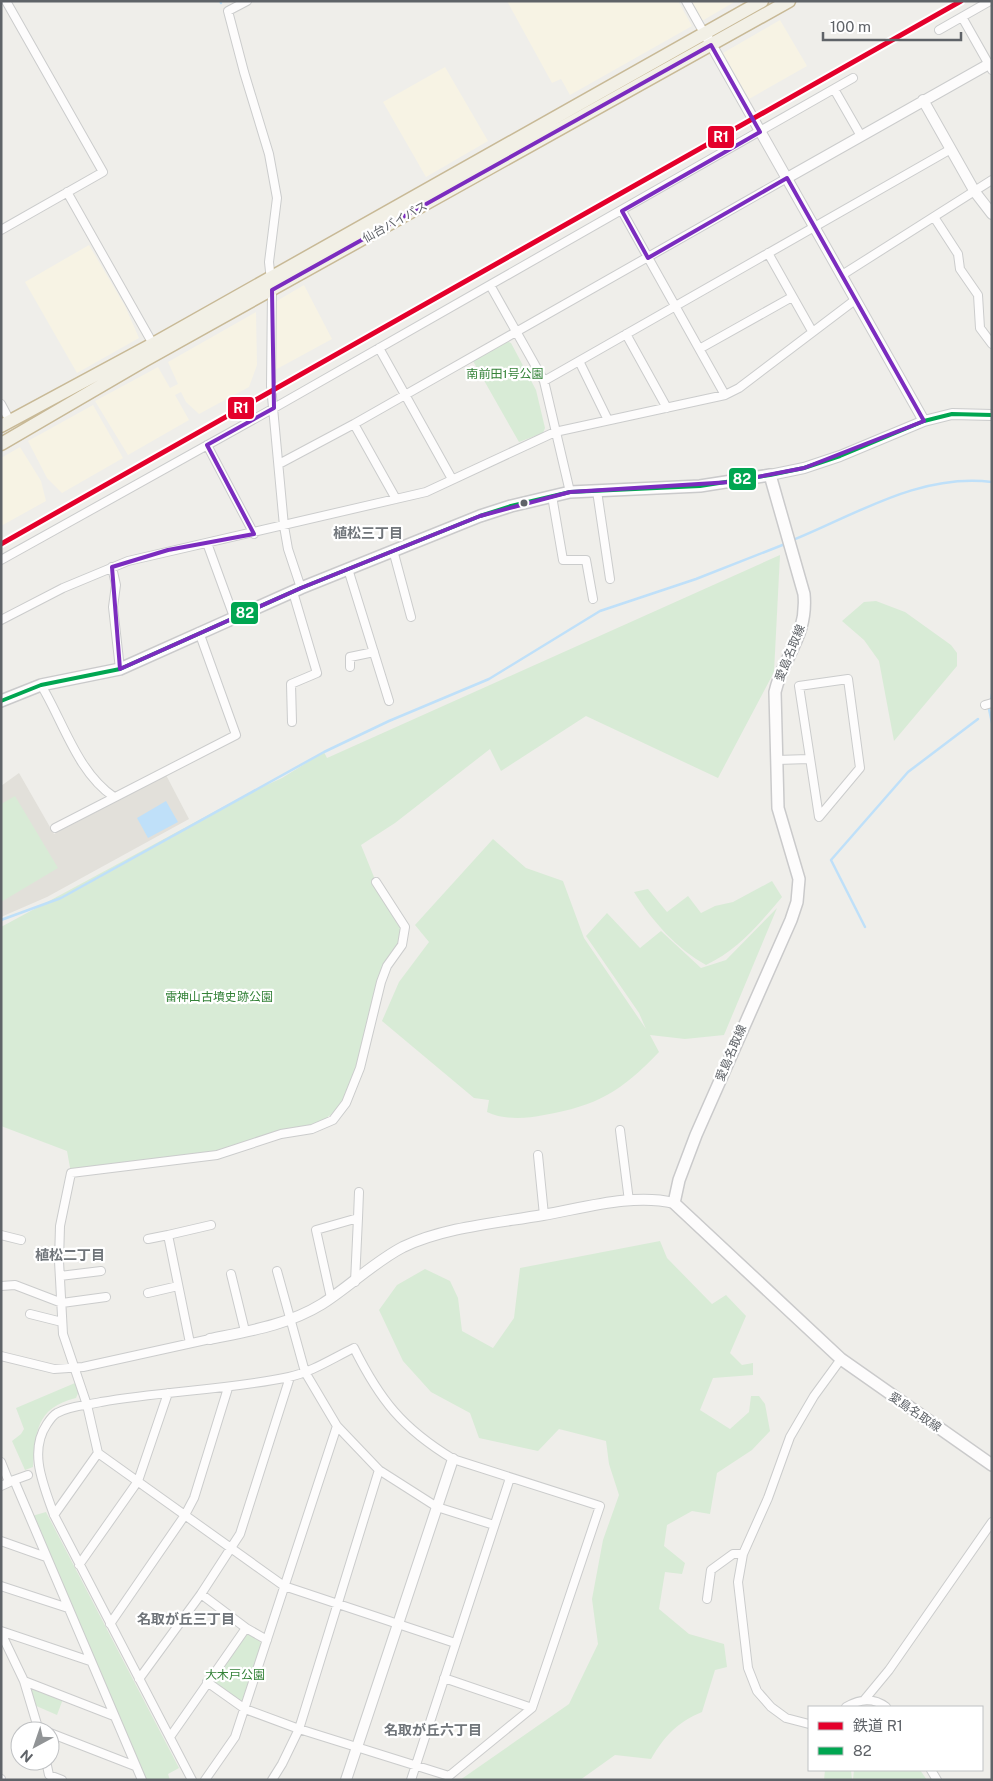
<svg xmlns="http://www.w3.org/2000/svg" width="993" height="1781" font-family="'Public Sans','Noto Sans JP',sans-serif">
  <style>
    .commercial { fill: #f7f3e4 }
    .education { fill: #e2e0da }
    .green { fill: #d8ebd6 }
    .water { fill: #bfe0f9 }
    .lines { fill: none; stroke-linecap: round; stroke-linejoin: round }
    .stream { stroke: #bfe0f9; stroke-width: 2.5 }
    .minor-casing { stroke: #cbcccc; stroke-width: 10 }
    .tertiary-casing { stroke: #cbcccc; stroke-width: 12 }
    .secondary-casing { stroke: #cacacb; stroke-width: 14 }
    .trunk-casing { stroke: #c8b996; stroke-width: 15 }
    .minor { stroke: #fdfcfc; stroke-width: 8 }
    .tertiary { stroke: #fdfcfc; stroke-width: 10 }
    .secondary { stroke: #fdfcfc; stroke-width: 11 }
    .trunk { stroke: #f2f0e6; stroke-width: 12 }
    .bus-1-casing { stroke: #fff; stroke-width: 8 }
    .bus-1 { stroke: #00a651; stroke-width: 4 }
    .rail-1-casing { stroke: #fff; stroke-width: 9 }
    .rail-1 { stroke: #e4002b; stroke-width: 5 }
    .marked { fill: none; stroke: #7b2cbf; stroke-width: 4; stroke-linejoin: round }
    .bus-dot { fill: #5f6368; stroke: #fff; stroke-width: 2 }
    .labels { text-anchor: middle; stroke-width: 4.5; stroke-linejoin: round; paint-order: stroke }
    .street-label { font-size: 12px; fill: #5f6368; stroke: #fff }
    .park-label { font-size: 12px; fill: #348238; stroke: #fff }
    .neighbourhood-label { font-size: 14px; font-weight: bold; fill: #70757a; stroke: #fff }
    .line-badge { stroke: #fff; stroke-width: 2 }
    .badge-label { font-size: 14px; text-anchor: middle; font-weight: bold; fill: #fff }
  </style>
  <rect width="100%" height="100%" fill="#efeeea"/>
  <!-- commercial -->
  <path class="commercial" d="M 507,1 L 678,1 L 692,26 L 570,95 L 561,79 L 552,83 Z
    M 690,1 L 736,1 L 702,21 Z
    M 780,20 L 807,66 L 749,99 L 723,53 Z
    M 445,67 L 488,141 L 426,177 L 383,102 Z
    M 89,245 L 125,306 L 139,338 L 77,373 L 25,282 Z
    M 304,285 L 332,339 L 275,370 L 275,302 Z
    M 256,312 L 257,365 L 249,387 L 199,414 L 186,402 L 181,392 L 175,395 L 189,420 L 128,455 L 95,401 L 158,367 L 170,388 L 178,384 L 168,362 Z
    M 93,405 L 123,458 L 62,493 L 47,478 L 28,441 Z
    M 20,447 L 41,481 L 46,501 L 1,526 L 1,458 Z"/>
  <!-- education -->
  <path class="education" d="M 19,773 L 54,834 L 166,775 L 189,819 L 47,897 L 1,917 L 1,786 Z"/>
  <!-- green -->
  <path class="green" d="M 506,341 L 511,343 L 536,390 L 545,428 L 543,433 L 519,442 L 473,361 Z
    M 780,555 L 774,672 L 718,778 L 586,716 L 501,771 L 490,749 L 395,823 L 361,845 L 376,882 L 405,927 L 381,982 L 346,1103 L 312,1129 L 217,1155 L 71,1173 L 67,1151 L 1,1126 L 1,927 L 249,793 L 282,778 L 324,752 L 327,758 Z
    M 876,601 L 905,612 L 951,645 L 957,653 L 957,666 L 894,741 L 879,661 L 864,640 L 842,621 L 864,602 Z
    M 15,796 L 58,868 L 1,902 L 1,804 Z
    M 493,839 L 526,868 L 563,881 L 584,938 L 646,1029 L 639,1013 L 586,936 L 607,913 L 640,948 L 661,931 L 701,968 L 726,960 L 777,908 L 724,1035 L 685,1039 L 650,1035 L 659,1052 C 622,1091 597,1106 544,1115 C 525,1119 504,1120 487,1112 L 489,1100 L 474,1098 L 382,1021 L 399,982 L 429,942 L 415,925 Z
    M 772,881 L 782,897 C 760,923 738,950 706,965 C 677,949 652,921 634,892 L 648,889 L 667,912 L 688,896 L 701,913 L 715,906 L 733,902 Z
    M 660,1241 L 667,1258 L 712,1304 L 726,1295 L 746,1316 L 730,1353 L 742,1365 L 753,1363 L 753,1375 L 713,1378 L 700,1410 L 730,1429 L 749,1412 L 751,1396 L 759,1396 L 765,1404 L 770,1431 L 752,1450 L 717,1473 L 710,1514 L 692,1511 L 667,1525 L 664,1546 L 685,1563 L 682,1574 L 665,1572 L 659,1609 L 689,1634 L 724,1644 L 727,1667 L 715,1670 L 702,1712 C 677,1722 664,1737 651,1759 L 615,1755 L 580,1780 L 460,1780 L 569,1704 L 598,1644 L 592,1599 L 603,1540 L 619,1495 L 609,1464 L 606,1441 L 559,1429 L 538,1451 L 479,1438 L 470,1413 L 431,1392 L 403,1361 L 379,1310 L 397,1285 L 425,1269 L 450,1281 L 458,1298 L 462,1331 L 493,1348 L 514,1318 L 520,1268 Z
    M 75,1383 L 79,1391 L 76,1398 C 35,1408 36,1433 33,1467 L 25,1470 L 12,1441 L 21,1434 L 24,1429 L 16,1408 Z
    M 46,1512 L 179,1768 L 168,1774 L 170,1780 L 144,1780 L 32,1516 Z
    M 248,1633 L 259,1640 L 262,1645 L 243,1701 L 239,1702 L 220,1688 L 215,1682 L 216,1677 L 244,1635 Z
    M 28,1685 L 63,1699 L 57,1715 L 34,1705 Z
    M 825,1770 L 851,1770 L 852,1780 L 824,1780 Z
    M 854,1770 L 920,1770 L 927,1780 L 853,1780 Z"/>
  <!-- water -->
  <path class="water" d="M 166,801 L 178,822 L 148,838 L 137,818 Z"/>
  <g class="lines">
    <!-- stream -->
    <path class="stream" d="M 220,1 L 221,3
      M 793,540 C 857,514 920,473 992,482
      M 992,694 L 989,709 L 992,723
      M 1,920 L 61,898 L 324,752 L 389,721 L 489,679 L 600,611 L 696,579 L 785,544
      M 865,927 L 831,860 L 908,772 L 978,719"/>
    <defs>
      <path id="minor" d="M 247,1 L 228,11 L 244,72 L 269,154 L 277,198 L 269,262 L 272,290 L 271,386 L 284,526 L 288,549 L 301,588
        M 686,1 L 704,33
        M 962,17 L 992,70
        M 939,30 L 990,1
        M 834,89 L 861,136
        M 67,192 L 153,344
        M 622,211 L 725,395
        M 934,217 L 958,254 L 960,269 L 978,295 L 980,328 L 992,344
        M 1,230 L 103,172 L 6,1
        M 768,253 L 812,331
        M 842,275 L 992,180
        M 490,285 L 544,381 L 570,492
        M 626,334 L 667,408
        M 379,348 L 452,479
        M 701,348 L 792,297
        M 579,361 L 608,420
        M 544,381 L 951,149
        M 1,404 L 10,421
        M 354,424 L 396,499
        M 207,445 L 254,534
        M 279,464 L 354,424 L 787,178
        M 597,491 L 610,579
        M 552,496 L 563,560 L 586,560 L 593,599
        M 207,543 L 234,617
        M 393,550 L 411,617
        M 1,560 L 274,408 L 853,78
        M 112,567 L 116,585 L 113,607 L 120,669
        M 348,569 L 389,701
        M 1,620 L 63,588 L 128,561 L 426,492 L 555,432 L 725,395 L 739,388 L 855,300
        M 350,667 L 350,657 L 374,652
        M 848,679 L 860,768 L 819,817 L 799,686 Z
        M 41,685 C 63,721 77,772 114,797
        M 985,705 L 992,703
        M 292,722 L 291,684 L 317,673 L 293,592
        M 777,760 L 809,759
        M 55,828 L 236,735 L 199,632
        M 620,1130 L 629,1201
        M 538,1155 L 544,1215
        M 358,1218 L 359,1192
        M 1,1235 L 21,1240
        M 148,1239 L 168,1235
        M 277,1271 L 305,1372 L 337,1426 L 379,1470 L 437,1507 L 494,1525
        M 231,1274 L 245,1331
        M 60,1276 L 101,1271
        M 1,1286 L 15,1285 L 62,1303 L 106,1297
        M 148,1293 L 178,1286
        M 331,1298 L 316,1230 L 358,1218 L 355,1282
        M 30,1314 L 62,1322
        M 190,1343 L 168,1235 L 211,1225
        M 1,1356 L 54,1369 L 83,1367 L 210,1339
        M 98,1453 L 284,1586 L 455,1643
        M 1,1462 L 9,1482
        M 14,1480 L 28,1475
        M 1,1486 L 14,1480 L 142,1780
        M 54,1515 L 98,1453 L 87,1405 L 63,1334 L 59,1261 L 60,1226 L 71,1173 L 217,1155 L 281,1134 L 312,1129 L 333,1120 L 346,1103 L 360,1068 L 381,982 L 387,966 L 402,945 L 405,927 L 376,882
        M 1,1541 L 46,1557
        M 79,1565 L 138,1481 L 168,1393
        M 1,1586 L 68,1608
        M 201,1594 L 246,1628 L 267,1640
        M 707,1599 L 711,1570 L 733,1554 L 743,1554
        M 110,1624 L 185,1515 L 194,1498 L 228,1388
        M 1,1631 L 90,1661
        M 1,1633 L 24,1681 L 39,1731
        M 444,1678 L 532,1708
        M 139,1679 L 201,1594 L 240,1534 L 290,1377
        M 24,1681 L 114,1716
        M 865,1699 L 889,1670 L 992,1522
        M 846,1707 C 860,1699 873,1697 886,1707
        M 809,1724 L 786,1718 L 771,1707 L 757,1691 L 748,1668 L 738,1582 L 743,1554 L 768,1498 L 790,1437 L 814,1396 L 841,1359
        M 50,1733 L 135,1766
        M 170,1737 L 246,1628
        M 46,1761 L 49,1775 L 62,1780
        M 931,1770 L 937,1780
        M 1,1779 L 1,1780
        M 192,1780 L 54,1515 C 44,1486 28,1452 47,1424 C 49,1421 53,1415 57,1413 C 69,1406 88,1405 101,1402 C 163,1391 227,1390 289,1377 C 312,1372 333,1358 354,1348 C 380,1400 402,1428 453,1459 L 600,1506 L 532,1708 L 449,1776 L 299,1729 L 245,1709 L 207,1682
        M 205,1780 L 235,1737 L 337,1426
        M 272,1780 L 282,1764 L 299,1729 L 379,1470
        M 411,1780 L 510,1478"/>
      <path id="tertiary" d="M 708,39 L 924,421
        M 923,100 L 975,192 L 992,214
        M 787,178 L 989,64
        M 770,475 L 804,468 L 840,456 L 924,421 L 952,414 L 992,415
        M 210,1339 C 249,1331 288,1325 322,1304 C 349,1287 374,1262 403,1247 C 445,1227 497,1223 543,1215 C 584,1208 633,1193 674,1203
        M 346,1780 L 453,1459"/>
      <path id="secondary" d="M 1,701 L 41,685 L 120,669 L 301,588 L 480,516 L 511,506 L 570,492 L 700,486 L 770,475 L 804,594 C 808,637 783,656 775,692 L 778,808 L 799,879 L 797,902 L 791,920 L 696,1135 L 679,1180 L 674,1203 L 841,1359 L 992,1465"/>
      <path id="trunk" d="M 1,426 L 153,344 L 762,1
        M 1,444 L 145,360 L 789,1"/>
    </defs>
    <!-- minor casing -->
    <use href="#minor" class="minor-casing"/>
    <!-- tertiary casing -->
    <use href="#tertiary" class="tertiary-casing"/>
    <!-- secondary casing -->
    <use href="#secondary" class="secondary-casing"/>
    <!-- trunk casing -->
    <use href="#trunk" class="trunk-casing"/>
    <!-- minor -->
    <use href="#minor" class="minor"/>
    <!-- tertiary -->
    <use href="#tertiary" class="tertiary"/>
    <!-- secondary -->
    <use href="#secondary" class="secondary"/>
    <!-- trunk -->
    <use href="#trunk" class="trunk"/>
    <defs>
      <path id="bus-1" d="M 1,701 L 41,685 L 120,669 L 301,588 L 480,516 L 511,506 L 570,492 L 700,486 L 770,475 L 804,468 L 840,456 L 924,421 L 952,414 L 992,415"/>
    </defs>
    <!-- bus-1 casing -->
    <use href="#bus-1" class="bus-1-casing"/>
    <!-- bus-1 -->
    <use href="#bus-1" class="bus-1"/>
    <defs>
      <path id="rail-1" d="M 1,544 L 961,1"/>
    </defs>
    <!-- rail-1 casing -->
    <use href="#rail-1" class="rail-1-casing"/>
    <!-- rail-1 -->
    <use href="#rail-1" class="rail-1"/>
  </g>
  <!-- marked area -->
  <path class="marked" d="M 711,45 L 760,132 L 622,211 L 648,258 L 787,178 L 924,421 L 804,468 L 731,482 L 570,492 L 480,516 L 301,588 L 120,669 L 112,567 L 168,550 L 254,534 L 207,445 L 274,408 L 272,290 Z"/>
  <!-- markers -->
  <circle class="bus-dot" cx="524" cy="503" r="4.5"/>
  <g class="labels">
    <!-- street labels -->
    <g class="street-label">
      <text transform="translate(395 222) rotate(-29)" y="4">仙台バイパス</text>
      <text transform="translate(790 653) rotate(-68)" y="4">愛島名取線</text>
      <text transform="translate(731 1053) rotate(-67)" y="4">愛島名取線</text>
      <text transform="translate(915 1412) rotate(34)" y="4">愛島名取線</text>
    </g>
    <!-- park labels -->
    <g class="park-label">
      <text x="505" y="378">南前田1号公園</text>
      <text x="219" y="1001">雷神山古墳史跡公園</text>
      <text x="235" y="1679">大木戸公園</text>
    </g>
    <!-- neighbourhood labels -->
    <g class="neighbourhood-label">
      <text x="368" y="538">植松三丁目</text>
      <text x="70" y="1260">植松二丁目</text>
      <text x="186" y="1624">名取が丘三丁目</text>
      <text x="433" y="1735">名取が丘六丁目</text>
    </g>
  </g>
  <g class="line-badge">
    <rect x="707" y="125" width="28" height="24" rx="5" fill="#e4002b"/>
    <rect x="227" y="396" width="28" height="24" rx="5" fill="#e4002b"/>
    <rect x="728" y="467" width="29" height="24" rx="5" fill="#00a651"/>
    <rect x="230" y="601" width="29" height="24" rx="5" fill="#00a651"/>
  </g>
  <g class="badge-label">
    <text x="721" y="142">R1</text>
    <text x="241" y="413">R1</text>
    <text x="742" y="484">82</text>
    <text x="245" y="618">82</text>
  </g>
  <!-- border -->
  <rect width="993" height="1781" fill="none" stroke="#5f6368" stroke-width="5"/>
  <!-- legend -->
  <rect x="808" y="1706" width="175" height="65" fill="#ffffff" stroke="#bfc1c3"/>
  <rect x="818" y="1722" width="25" height="8" fill="#e4002b" stroke="#bfc1c3"/>
  <text x="853" y="1731" font-size="15" fill="#5f6368">鉄道 R1</text>
  <rect x="818" y="1747" width="25" height="8" fill="#00a651" stroke="#bfc1c3"/>
  <text x="853" y="1756" font-size="15" fill="#5f6368">82</text>
  <!-- north arrow -->
  <g transform="translate(35 1746) rotate(220)"><circle r="24" fill="#ffffff" stroke="#bfc1c3"/>
  <path d="M0-4L9 19L0 12L-9 19Z" fill="#919496"/>
  <text y="-8" font-size="14" font-weight="bold" text-anchor="middle" fill="#5f6368">N</text>
  </g>
  <!-- scale -->
  <path d="M823 32v8h138v-8" fill="none" stroke="#5f6368" stroke-width="2.5"/>
  <text x="830" y="32" font-size="15" fill="#5f6368" stroke="#ffffff" stroke-width="4" paint-order="stroke">100 m</text>
</svg>
